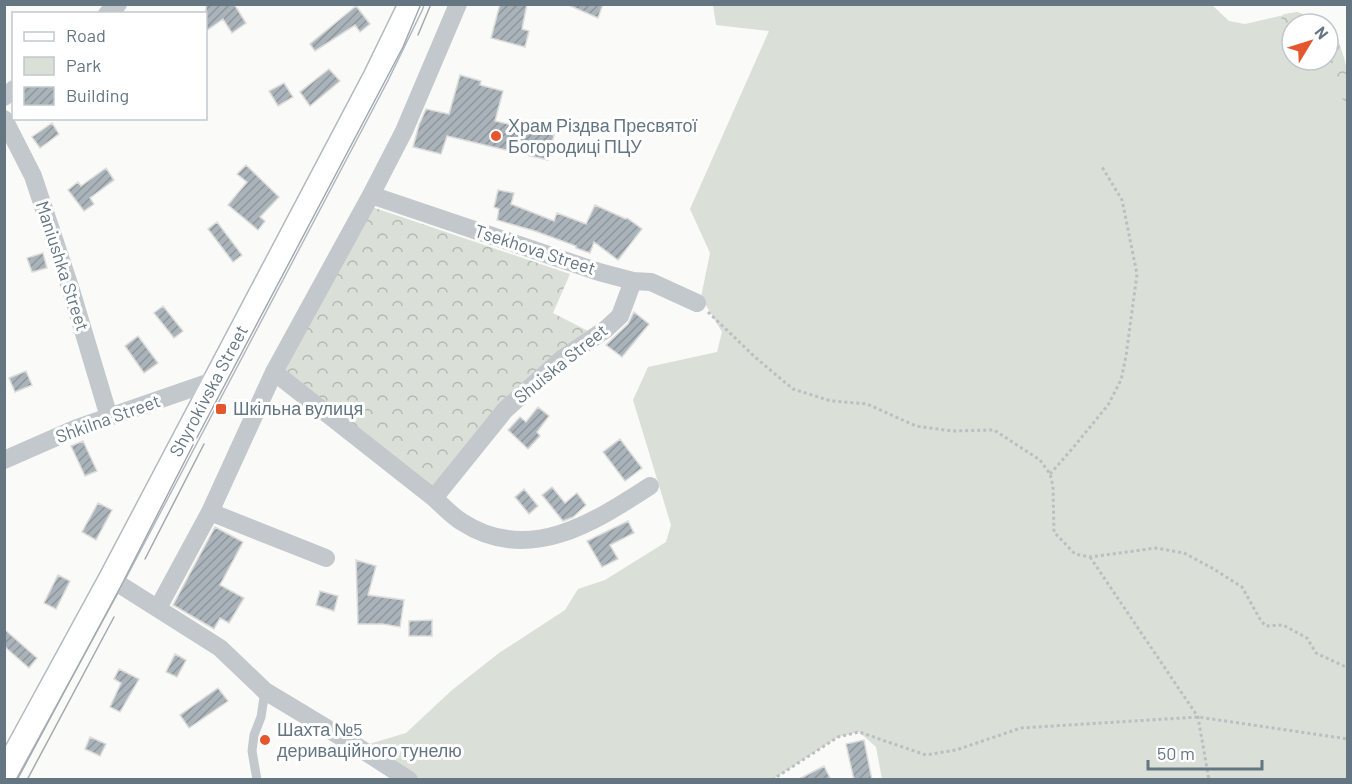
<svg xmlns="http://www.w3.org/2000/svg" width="1352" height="784" font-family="Barlow,sans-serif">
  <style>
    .green { fill: #dadfd7 }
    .forest { fill: url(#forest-crowns) }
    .building { fill: url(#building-hatch); stroke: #dcdcda; stroke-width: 1.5 }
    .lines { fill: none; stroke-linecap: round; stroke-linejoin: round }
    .secondary-casing { stroke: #b3babf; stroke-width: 27 }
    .path { stroke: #bbbfc2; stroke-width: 3; stroke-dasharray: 3 3; stroke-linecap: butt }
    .service { stroke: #c3c8cc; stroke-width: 9 }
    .minor { stroke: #c3c8cc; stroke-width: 18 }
    .secondary { stroke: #fff; stroke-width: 24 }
    .tram { stroke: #a2aab0; stroke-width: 1.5 }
    .poi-dot { fill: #e4572e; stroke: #fff; stroke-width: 2 }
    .labels { text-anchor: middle; stroke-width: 6; stroke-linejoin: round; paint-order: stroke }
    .poi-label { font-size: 18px; fill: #657683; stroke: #fff; text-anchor: start }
    .street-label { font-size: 18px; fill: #657683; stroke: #fff }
  </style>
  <defs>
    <pattern id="forest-crowns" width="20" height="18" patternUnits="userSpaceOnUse" patternTransform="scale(1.5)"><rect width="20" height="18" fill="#dadfd7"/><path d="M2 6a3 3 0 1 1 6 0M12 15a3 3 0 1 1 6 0" fill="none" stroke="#b4b9b4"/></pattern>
    <pattern id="building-hatch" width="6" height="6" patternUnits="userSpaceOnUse" patternTransform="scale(1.5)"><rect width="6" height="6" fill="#aab3b9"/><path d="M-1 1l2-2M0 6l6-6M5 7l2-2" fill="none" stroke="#8e969c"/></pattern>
  </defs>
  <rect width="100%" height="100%" fill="#fafaf8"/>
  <!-- green -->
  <path class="green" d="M 713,5 L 1212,5 L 1229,21 L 1245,24 L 1297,12 L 1322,23 L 1292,24 L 1292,60 L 1328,60 L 1328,29 L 1338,39 L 1348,72 L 1347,779 L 882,779 L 876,747 L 859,732 L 838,737 L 772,780 L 409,779 L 359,747 L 406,733 L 452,690 L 499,653 L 565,610 L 578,589 L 605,580 L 666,542 L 671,525 L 633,400 L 648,367 L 717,352 L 722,332 L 701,297 L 710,253 L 690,209 L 769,31 L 716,25 Z"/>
  <!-- forest -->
  <path class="forest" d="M 1297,12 L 1306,15 L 1322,24 L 1292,24 L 1292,52 C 1284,41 1274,27 1284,14 Z
    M 1328,29 C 1348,49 1348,79 1347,105 L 1332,84 L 1301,60 L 1328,60 Z
    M 372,207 L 570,274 L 553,313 L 592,333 L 432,490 L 280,370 Z"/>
  <!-- building -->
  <path class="building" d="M 206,4 L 234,4 L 246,23 L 232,33 L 223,19 L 206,31 Z
    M 500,4 L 527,4 L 522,29 L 529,31 L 525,47 L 491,38 Z
    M 566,4 L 603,4 L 598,18 Z
    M 356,6 L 370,24 L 360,32 L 355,25 L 315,51 L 310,44 Z
    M 329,69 L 340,81 L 310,106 L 300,92 Z
    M 460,75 L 481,81 L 480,85 L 503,91 L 495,121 L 554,135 L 548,160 L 447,136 L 441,154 L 413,147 L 419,125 L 426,109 L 449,114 Z
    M 284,83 L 293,97 L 278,106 L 269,91 Z
    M 52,123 L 59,134 L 40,148 L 32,137 Z
    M 246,165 L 279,197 L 260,217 L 265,221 L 258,230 L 228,205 L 247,182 L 237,174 Z
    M 106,168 L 114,180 L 90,198 L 94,204 L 84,211 L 68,190 L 78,182 L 81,186 Z
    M 498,190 L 514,193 L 511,204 L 554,221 L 557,213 L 586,224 L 595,205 L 626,219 L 627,218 L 642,229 L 618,260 L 594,242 L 590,253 L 576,248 L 576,246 L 535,231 L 497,220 L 499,209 L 494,207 Z
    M 217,222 L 242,255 L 233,262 L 208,229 Z
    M 43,253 L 47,268 L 32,272 L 27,258 Z
    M 163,306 L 183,331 L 174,338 L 154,313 Z
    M 634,312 L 649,324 L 622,357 L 606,345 L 628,324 Z
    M 138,336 L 158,363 L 144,373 L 125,346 Z
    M 26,371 L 32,385 L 15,392 L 9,378 Z
    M 538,407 L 549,416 L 537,432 L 540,436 L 528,449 L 508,430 L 520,417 L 526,422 Z
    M 620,439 L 642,468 L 625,481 L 603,452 Z
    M 83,441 L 97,471 L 85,476 L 71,446 Z
    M 552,487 L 565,503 L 577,493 L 586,505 L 573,517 L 563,521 L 542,495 Z
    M 524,489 L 538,506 L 529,514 L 515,497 Z
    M 98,503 L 112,510 L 96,540 L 82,532 Z
    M 628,521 L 634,533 L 610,545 L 618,559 L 602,567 L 587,541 Z
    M 215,527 L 243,542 L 220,585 L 244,598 L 229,623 L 220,618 L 214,629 L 173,605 Z
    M 356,560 L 376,566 L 368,595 L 404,600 L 400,627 L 383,624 L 358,624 Z
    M 58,575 L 70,581 L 56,609 L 44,603 Z
    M 320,591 L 338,596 L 334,611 L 316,605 Z
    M 432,620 L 432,636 L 409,636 L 409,621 Z
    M 4,629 L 37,658 L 29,668 L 4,646 Z
    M 175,654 L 186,660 L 177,677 L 166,672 Z
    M 119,669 L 139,679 L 120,712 L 110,707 L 121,683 L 114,679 Z
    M 218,688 L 228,701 L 189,728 L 180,715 Z
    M 90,737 L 106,744 L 100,756 L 85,749 Z
    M 864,740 L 872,780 L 854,780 L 846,744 Z
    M 824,766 L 831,780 L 797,780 Z"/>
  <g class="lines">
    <defs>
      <path id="secondary" d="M 4,775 L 111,579 L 376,76 L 411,4"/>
    </defs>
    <!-- secondary casing -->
    <use href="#secondary" class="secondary-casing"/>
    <!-- path -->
    <path class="path" d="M 708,312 L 756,358 L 793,389 L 831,401 L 867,404 L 916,426 L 952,431 L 994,430 L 1040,460 L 1050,474 L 1053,486 L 1054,532 L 1075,554 L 1090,557 L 1156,548 L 1184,553 L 1212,568 L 1242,587 L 1261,621 L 1266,626 L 1283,625 L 1307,638 L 1316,653 L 1348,668
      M 1050,474 L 1072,449 L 1108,405 L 1121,380 L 1126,356 L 1137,274 L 1122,200 L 1102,167
      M 1090,557 L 1198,717 L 1209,780
      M 772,780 L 838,737 L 859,732 L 926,755 L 956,750 L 1021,728 L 1198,717 L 1348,739"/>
    <!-- service -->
    <path class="service" d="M 257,780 L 252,751 L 254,735 L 261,717 L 265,691"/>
    <!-- minor -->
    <path class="minor" d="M 107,14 L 118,4
      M 4,97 L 14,89
      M 4,119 L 33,176 L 71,290 L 109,417
      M 371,195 L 599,272 L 633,281 L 651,282 L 697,303
      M 274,372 L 434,498 L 505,410 L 562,359 L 606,329 L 620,316 L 633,281
      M 4,460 L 77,428 L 213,381
      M 434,498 C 443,506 452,516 462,522 C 528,565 593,523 650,486
      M 210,512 L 326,558
      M 111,579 L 220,648 L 265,691 L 358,747 L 409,780
      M 158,608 L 210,512 L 274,372 L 371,195 L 404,131 L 458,4"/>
    <!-- secondary -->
    <use href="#secondary" class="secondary"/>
    <!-- tram -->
    <path class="tram" d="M 418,35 L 431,4
      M 145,559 L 204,444
      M 17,780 L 121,586 L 193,445 L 403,47 L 421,4
      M 27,780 L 114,617"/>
  </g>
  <!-- markers -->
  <g class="poi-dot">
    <circle cx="496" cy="136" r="6"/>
    <rect x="215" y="403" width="12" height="12" rx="3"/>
    <circle cx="265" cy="740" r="6"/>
  </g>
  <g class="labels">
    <!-- poi labels -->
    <g class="poi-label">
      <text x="508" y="132">Храм Різдва Пресвятої<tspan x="508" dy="21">Богородиці ПЦУ</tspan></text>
      <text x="233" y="415">Шкільна вулиця</text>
      <text x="277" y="736">Шахта №5<tspan x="277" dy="21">дериваційного тунелю</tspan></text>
    </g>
    <!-- street labels -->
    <g class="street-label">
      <text transform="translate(535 250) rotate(18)" y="6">Tsekhova Street</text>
      <text transform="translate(62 266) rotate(72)" y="6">Maniushka Street</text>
      <text transform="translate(561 364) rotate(-39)" y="6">Shuiska Street</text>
      <text transform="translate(209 391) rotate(-62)" y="6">Shyrokivska Street</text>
      <text transform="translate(108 419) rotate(-20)" y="6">Shkilna Street</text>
    </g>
  </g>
  <!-- border -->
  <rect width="1352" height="784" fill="none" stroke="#657683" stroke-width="12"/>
  <!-- legend -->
  <rect x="12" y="12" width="195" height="108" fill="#ffffff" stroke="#c1c8cd" stroke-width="1.5"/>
  <rect x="24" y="32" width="30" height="9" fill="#ffffff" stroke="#c1c8cd" stroke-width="1.5"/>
  <text x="66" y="42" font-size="18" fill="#657683">Road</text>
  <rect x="24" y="57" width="30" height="18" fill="#dadfd7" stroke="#c1c8cd" stroke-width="1.5"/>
  <text x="66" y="72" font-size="18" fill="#657683">Park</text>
  <rect x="24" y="87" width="30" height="18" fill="url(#building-hatch)" stroke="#c1c8cd" stroke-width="1.5"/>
  <text x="66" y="102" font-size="18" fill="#657683">Building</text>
  <!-- north arrow -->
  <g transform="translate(1310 42) rotate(52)"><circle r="28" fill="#ffffff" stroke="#c1c8cd" stroke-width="1.5"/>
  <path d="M0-4.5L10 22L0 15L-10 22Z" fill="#e4572e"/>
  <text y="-9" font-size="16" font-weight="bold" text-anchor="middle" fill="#657683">N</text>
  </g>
  <!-- scale -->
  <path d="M1148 760v9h114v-9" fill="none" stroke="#657683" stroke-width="3"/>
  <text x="1157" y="760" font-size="18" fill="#657683" stroke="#ffffff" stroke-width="4.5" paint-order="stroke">50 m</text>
</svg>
